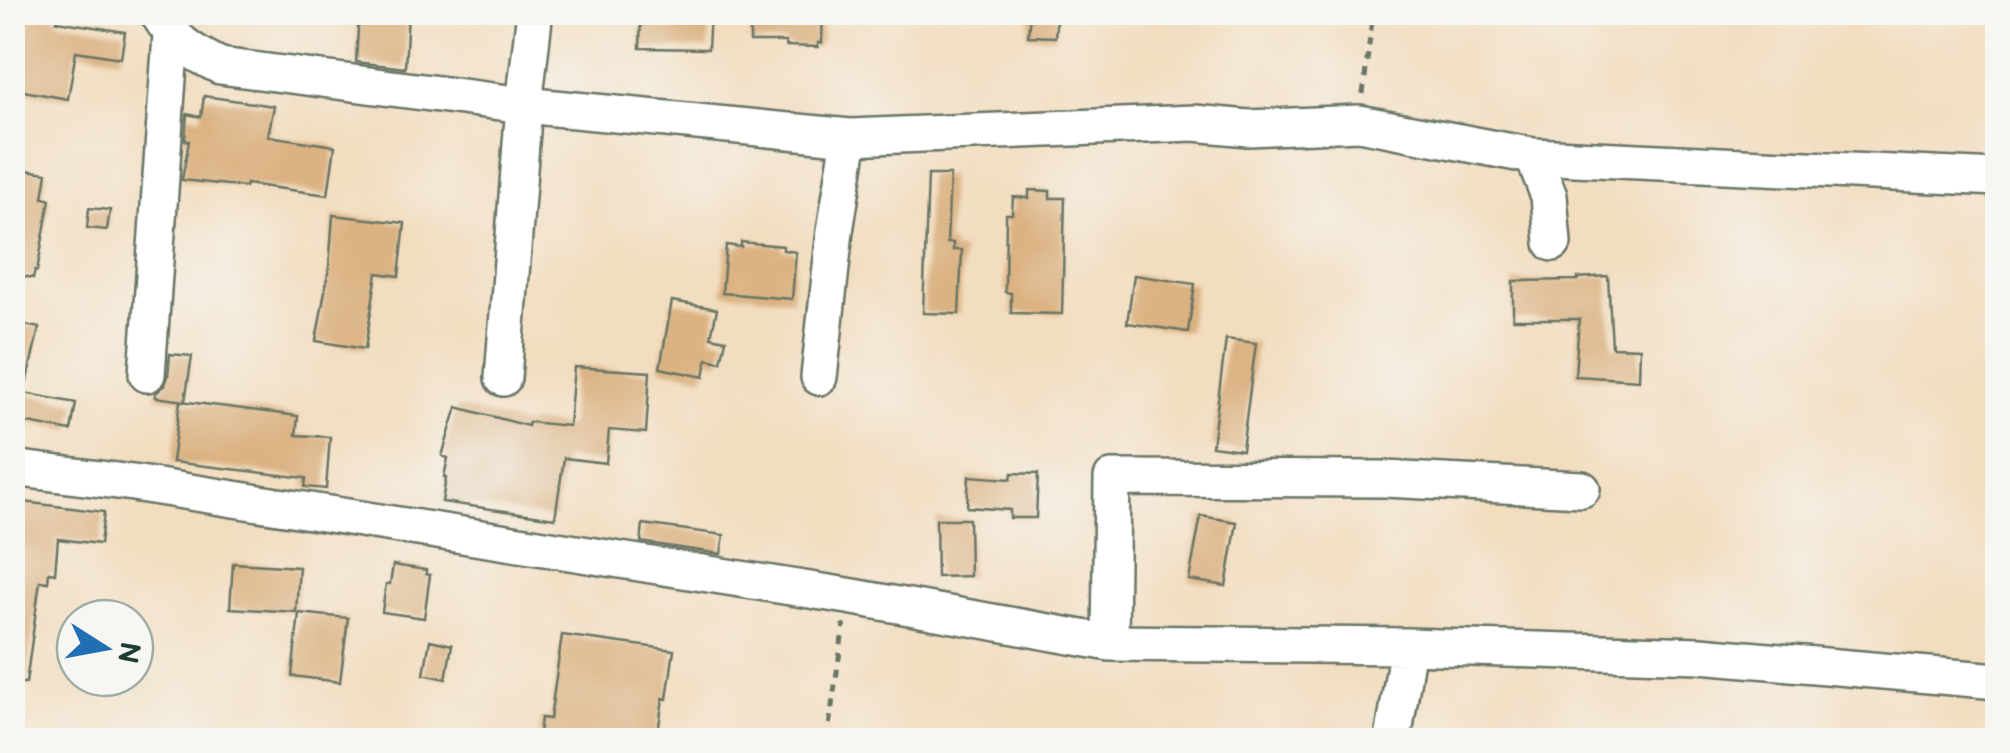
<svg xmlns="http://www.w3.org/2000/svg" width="2010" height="753" font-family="'Balsamiq Sans',sans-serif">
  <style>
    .building { fill: #dbb282 }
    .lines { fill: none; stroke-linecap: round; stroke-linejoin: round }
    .minor-casing { stroke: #697565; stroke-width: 40 }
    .path { stroke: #697565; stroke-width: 5; stroke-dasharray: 8 8; stroke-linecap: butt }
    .minor { stroke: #fff; stroke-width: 35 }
  </style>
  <rect width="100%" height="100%" fill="#f6f6f2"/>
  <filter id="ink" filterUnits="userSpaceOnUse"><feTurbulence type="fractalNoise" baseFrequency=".01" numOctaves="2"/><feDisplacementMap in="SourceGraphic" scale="20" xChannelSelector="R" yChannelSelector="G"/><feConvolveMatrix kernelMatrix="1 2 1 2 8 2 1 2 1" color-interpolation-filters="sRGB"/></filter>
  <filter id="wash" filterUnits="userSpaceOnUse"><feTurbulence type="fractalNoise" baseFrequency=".0048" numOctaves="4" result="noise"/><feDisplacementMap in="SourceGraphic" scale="40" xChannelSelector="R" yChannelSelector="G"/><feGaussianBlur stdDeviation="2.25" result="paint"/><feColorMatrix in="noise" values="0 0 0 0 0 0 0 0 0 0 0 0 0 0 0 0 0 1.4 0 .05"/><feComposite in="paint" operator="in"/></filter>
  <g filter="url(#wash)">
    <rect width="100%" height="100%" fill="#f2ddbf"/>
    <g id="blocks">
      <!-- building -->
      <path class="building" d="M 12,12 L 34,12 L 57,17 L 57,21 L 125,32 L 121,58 L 76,51 L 68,99 L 12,89 Z
        M 359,12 L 408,12 L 405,68 L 356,62 Z
        M 641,12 L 710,12 L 708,49 L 640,48 Z
        M 750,12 L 823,12 L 822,43 L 818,43 L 818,47 L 786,46 L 786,42 L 750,42 Z
        M 1030,12 L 1057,12 L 1055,37 L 1028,36 Z
        M 204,96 L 274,106 L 268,136 L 335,146 L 328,195 L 246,184 L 245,187 L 182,180 L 189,141 L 185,140 L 187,114 L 201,117 Z
        M 12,168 L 47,173 L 43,198 L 50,199 L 37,271 L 35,270 L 33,278 L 12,274 Z
        M 928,175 L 950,175 L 947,243 L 953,243 L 953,250 L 962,250 L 959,314 L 923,313 Z
        M 1029,190 L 1050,191 L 1050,198 L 1065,198 L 1062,314 L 1011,313 L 1011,293 L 1005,292 L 1006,214 L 1012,214 L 1013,197 L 1029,198 Z
        M 89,208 L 110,210 L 107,230 L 87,228 Z
        M 333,215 L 405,223 L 399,276 L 377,273 L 365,349 L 316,341 L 329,268 Z
        M 741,242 L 783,246 L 783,250 L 796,252 L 792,299 L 722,293 L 726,245 L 741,247 Z
        M 1134,275 L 1195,284 L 1188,332 L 1127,323 Z
        M 1608,276 L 1612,347 L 1640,348 L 1639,380 L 1575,376 L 1579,319 L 1513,319 L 1513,281 L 1578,280 L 1578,278 Z
        M 672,301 L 717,309 L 711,337 L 726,340 L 721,362 L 707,359 L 704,377 L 660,368 Z
        M 12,322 L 39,328 L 24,393 L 76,403 L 71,431 L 12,420 Z
        M 1226,339 L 1256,343 L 1242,450 L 1212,446 Z
        M 170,354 L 192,356 L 185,401 L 155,397 L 156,393 L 165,385 L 168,376 Z
        M 574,367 L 650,372 L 646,433 L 609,430 L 606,463 L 564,458 L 555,518 L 442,502 L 446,478 L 444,477 L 448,458 L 442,456 L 457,407 L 528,426 L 529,422 L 569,426 Z
        M 180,401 L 298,416 L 296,435 L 330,437 L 326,489 L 305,487 L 306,478 L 172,462 Z
        M 1012,473 L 1038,474 L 1036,518 L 1010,518 L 1010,510 L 967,507 L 969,476 L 1011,479 Z
        M 15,501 L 104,512 L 100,544 L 58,539 L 55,573 L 49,572 L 48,582 L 40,581 L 26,683 L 12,683 L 12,521 Z
        M 1201,516 L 1237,522 L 1226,586 L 1189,580 Z
        M 936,519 L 969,519 L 970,576 L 937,577 Z
        M 643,524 L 724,535 L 721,554 L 641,542 Z
        M 233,563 L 299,567 L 296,612 L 230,608 Z
        M 393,565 L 426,570 L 426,574 L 430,575 L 424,618 L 382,612 L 386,584 L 390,584 Z
        M 299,613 L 348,618 L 340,682 L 292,676 Z
        M 562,635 L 674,650 L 667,699 L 663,698 L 657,740 L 538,740 L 541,718 L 550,719 Z
        M 430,640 L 452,645 L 446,679 L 424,674 Z"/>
    </g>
  </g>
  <g filter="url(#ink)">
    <use href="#blocks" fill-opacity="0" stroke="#697565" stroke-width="2.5"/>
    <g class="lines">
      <defs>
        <path id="minor" d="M 157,12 C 176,43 188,50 220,66 L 524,105 L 850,137 L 1194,123 L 1248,128 L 1359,123 L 1533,156 L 1549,196 L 1553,243
          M 1533,156 L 1998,178
          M 147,374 L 171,36
          M 819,377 L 835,231 L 850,137
          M 503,378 L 524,105 L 534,19
          M 12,468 L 133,483 L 848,596 L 1110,643 L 1408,646
          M 1110,643 L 1112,478 L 1385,479 L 1582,489
          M 1393,740 L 1408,646 L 1700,655 L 1998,681"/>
      </defs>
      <!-- minor casing -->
      <use href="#minor" class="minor-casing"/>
      <!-- path -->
      <path class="path" d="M 1363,94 L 1373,12
        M 827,740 L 844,624"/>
      <!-- minor -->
      <use href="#minor" class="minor"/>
    </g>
  </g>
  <!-- margin -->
  <rect width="2010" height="753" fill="none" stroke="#f6f6f2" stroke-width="50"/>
  <!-- north arrow -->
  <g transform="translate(105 648) rotate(101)"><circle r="48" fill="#f6f6f2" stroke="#a0aca6" stroke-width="2.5"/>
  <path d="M0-8L18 38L0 25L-18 38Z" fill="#1f6fb2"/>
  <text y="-15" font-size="28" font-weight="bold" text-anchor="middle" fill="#1f3d34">N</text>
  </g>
</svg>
